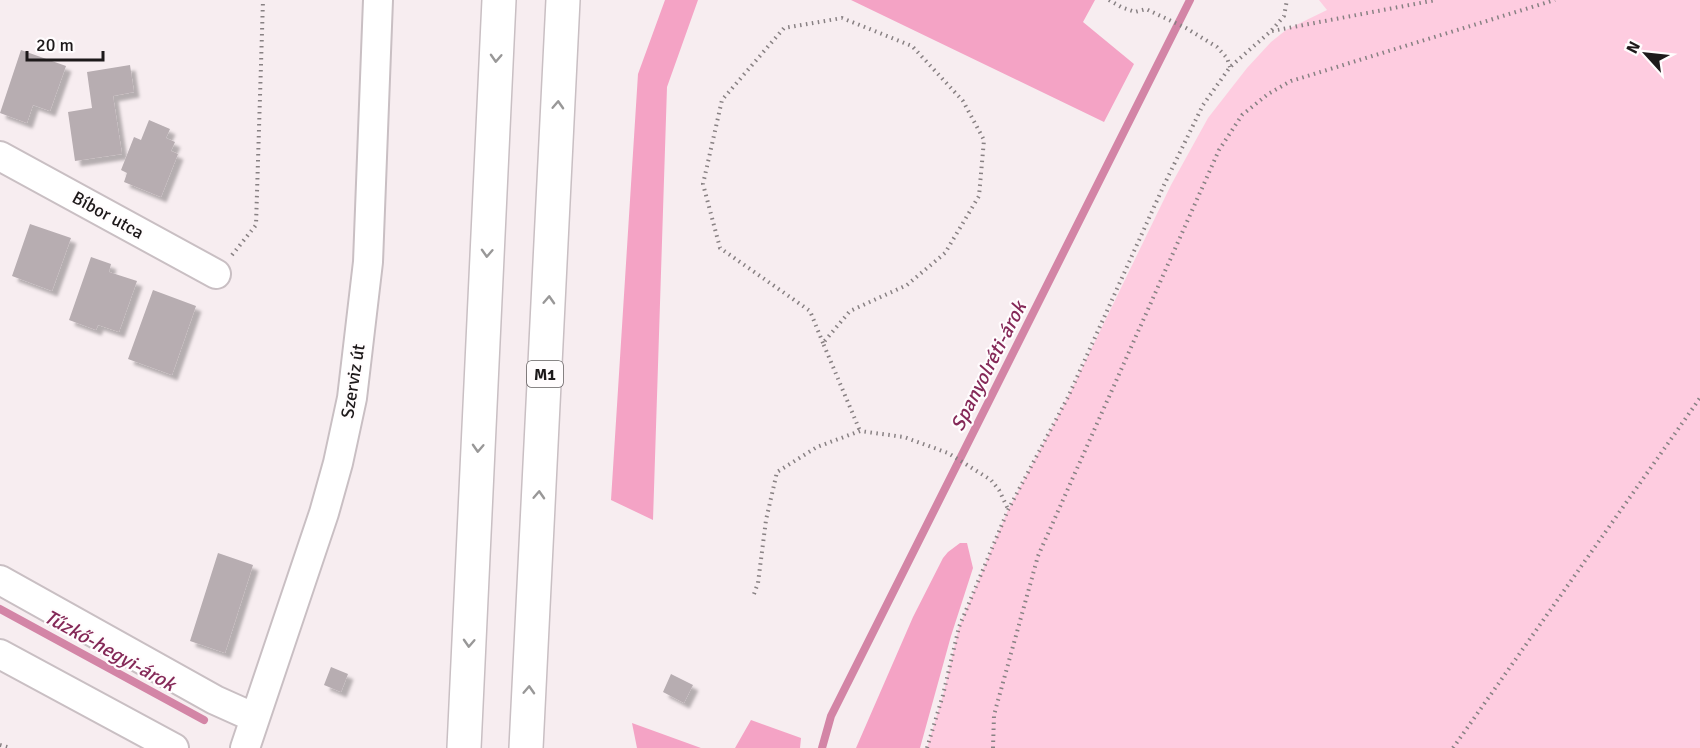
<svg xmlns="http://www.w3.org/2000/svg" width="1700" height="748" font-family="Signika,sans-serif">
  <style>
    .green { fill: #fecce0 }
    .forest { fill: #f4a3c5 }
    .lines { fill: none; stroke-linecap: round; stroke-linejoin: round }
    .stream { stroke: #d385a6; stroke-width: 8 }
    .building { fill: #b7adb1; filter: url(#shadow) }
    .street-casing { stroke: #c9bfc3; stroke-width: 32 }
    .highway-casing { stroke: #c9bfc3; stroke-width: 36 }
    .path { stroke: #888183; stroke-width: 4; stroke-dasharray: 1.5 4.5; stroke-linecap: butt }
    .street { stroke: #fff; stroke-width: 28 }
    .highway { stroke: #fff; stroke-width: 33 }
    .oneway { stroke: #999898 }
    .labels { text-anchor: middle; stroke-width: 4.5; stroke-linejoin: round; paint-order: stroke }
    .shield { fill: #fffcfd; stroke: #615d5e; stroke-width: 1.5 }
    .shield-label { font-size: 16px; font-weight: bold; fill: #1d191a }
    .street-label { font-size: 18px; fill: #1d191a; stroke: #fffcfd }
    .water-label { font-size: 20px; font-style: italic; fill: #852958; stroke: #fffcfd }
  </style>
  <defs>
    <filter id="shadow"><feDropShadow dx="5.5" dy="5.5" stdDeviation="1.5" flood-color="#0004"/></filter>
  </defs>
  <rect width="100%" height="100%" fill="#f7edf0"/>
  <!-- green -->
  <path class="green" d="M 1319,0 L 1700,0 L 1700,748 L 927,748 L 943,695 L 959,627 L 1008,510 L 1068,397 L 1171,185 L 1208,118 L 1247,68 L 1271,42 L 1286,30 L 1327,10 Z"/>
  <!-- forest -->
  <path class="forest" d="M 665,0 L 698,0 L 667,87 L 653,520 L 611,500 L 638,74 Z
    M 851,0 L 1095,0 L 1083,22 L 1134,64 L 1104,122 Z
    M 960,543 L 967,543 L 973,568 L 951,636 L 920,748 L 856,748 L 913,617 L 943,558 L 948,552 Z
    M 751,720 L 801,738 L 800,748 L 735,748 Z
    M 632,723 L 701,748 L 637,748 Z"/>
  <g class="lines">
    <!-- stream -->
    <path class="stream" d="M 0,609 L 204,720
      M 822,748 L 831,716 L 1190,0"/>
  </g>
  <!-- building -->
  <path class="building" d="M 21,50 L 66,66 L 50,111 L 33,105 L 27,123 L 0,113 Z
    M 130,65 L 134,92 L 113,96 L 122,154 L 75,161 L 68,112 L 92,108 L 87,72 Z
    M 149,120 L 170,129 L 166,138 L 175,142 L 171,151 L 178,154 L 161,197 L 124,182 L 127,173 L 121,170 L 134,137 L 141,140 Z
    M 30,224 L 71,238 L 52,291 L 12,276 Z
    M 91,257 L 111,264 L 109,272 L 137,281 L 119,332 L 98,325 L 96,330 L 69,320 Z
    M 153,290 L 196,306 L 172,375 L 128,359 Z
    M 218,553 L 253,565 L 225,653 L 190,641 Z
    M 331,667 L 348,674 L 341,692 L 324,685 Z
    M 671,674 L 693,685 L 684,703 L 663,692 Z"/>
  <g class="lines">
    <defs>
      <path id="street" d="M 0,156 L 216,274
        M 0,580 L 215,700 L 255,718
        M 0,654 L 174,748
        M 245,748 L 324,513 L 338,463 L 352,398 L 368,262 L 378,0"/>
      <path id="highway" d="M 464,748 L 499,0
        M 526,748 L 563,0"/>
    </defs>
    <!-- street casing -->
    <use href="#street" class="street-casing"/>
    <!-- highway casing -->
    <use href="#highway" class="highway-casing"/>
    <!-- path -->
    <path class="path" d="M 1109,0 L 1121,7 L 1135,12 L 1146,9 L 1186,28 L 1217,47 L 1227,58 L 1230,67
      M 1272,31 L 1436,0
      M 232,255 L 256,225 L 263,0
      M 823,343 L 810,311 L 720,248 L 703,184 L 722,100 L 784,28 L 842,18 L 912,46 L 963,101 L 984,140 L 979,196 L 945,253 L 907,285 L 850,311 L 823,343 L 860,431
      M 754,594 L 758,583 L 766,520 L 777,472 L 817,447 L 860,431 L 904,437 L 948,453 L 991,480 L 999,490 L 1008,509
      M 0,745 L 11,748
      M 927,748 L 943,695 L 959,627 L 1008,510 L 1068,397 L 1164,185 L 1203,105 L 1230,67 L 1271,31 L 1284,16 L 1287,0
      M 993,748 L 994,715 L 1038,556 L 1219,150 L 1242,115 L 1268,94 L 1291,81 L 1555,0
      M 1453,748 L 1700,398"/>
    <!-- street -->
    <use href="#street" class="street"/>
    <!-- highway -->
    <use href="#highway" class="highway"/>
  </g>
  <!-- one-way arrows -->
  <defs><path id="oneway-chevron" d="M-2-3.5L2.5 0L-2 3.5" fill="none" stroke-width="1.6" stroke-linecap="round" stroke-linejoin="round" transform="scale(1.5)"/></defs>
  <g class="oneway">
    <use href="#oneway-chevron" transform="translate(496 58) rotate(93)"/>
    <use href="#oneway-chevron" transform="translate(558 105) rotate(-87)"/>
    <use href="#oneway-chevron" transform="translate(487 253) rotate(93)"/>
    <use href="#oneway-chevron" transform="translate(549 300) rotate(-87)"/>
    <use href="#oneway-chevron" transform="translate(478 448) rotate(93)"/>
    <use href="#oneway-chevron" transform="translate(539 495) rotate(-87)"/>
    <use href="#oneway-chevron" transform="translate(469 643) rotate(93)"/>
    <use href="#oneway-chevron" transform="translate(529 690) rotate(-87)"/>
  </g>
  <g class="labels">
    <!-- shield labels -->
    <rect class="shield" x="527" y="361" width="36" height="26" rx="4.5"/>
    <g class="shield-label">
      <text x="545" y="380">M1</text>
    </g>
    <!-- street labels -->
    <g class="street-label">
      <text transform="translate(108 215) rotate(29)" y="6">Bíbor utca</text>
      <text transform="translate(353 381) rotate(-81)" y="6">Szerviz út</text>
    </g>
    <!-- water labels -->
    <g class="water-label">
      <text transform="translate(988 366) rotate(-63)" y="7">Spanyolréti-árok</text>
      <text transform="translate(110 650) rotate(29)" y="7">Tűzkő-hegyi-árok</text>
    </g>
  </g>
  <!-- north arrow -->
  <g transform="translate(1646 54) rotate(297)" stroke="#fffcfd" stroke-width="4.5" paint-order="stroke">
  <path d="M0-4.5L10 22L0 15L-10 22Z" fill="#1d191a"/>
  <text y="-9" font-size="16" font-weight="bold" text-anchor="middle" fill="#1d191a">N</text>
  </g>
  <!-- scale -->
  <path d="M27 51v9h76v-9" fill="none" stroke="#1d191a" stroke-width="3"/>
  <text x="36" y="51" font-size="18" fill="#1d191a" stroke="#fffcfd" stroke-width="4.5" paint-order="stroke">20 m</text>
</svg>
